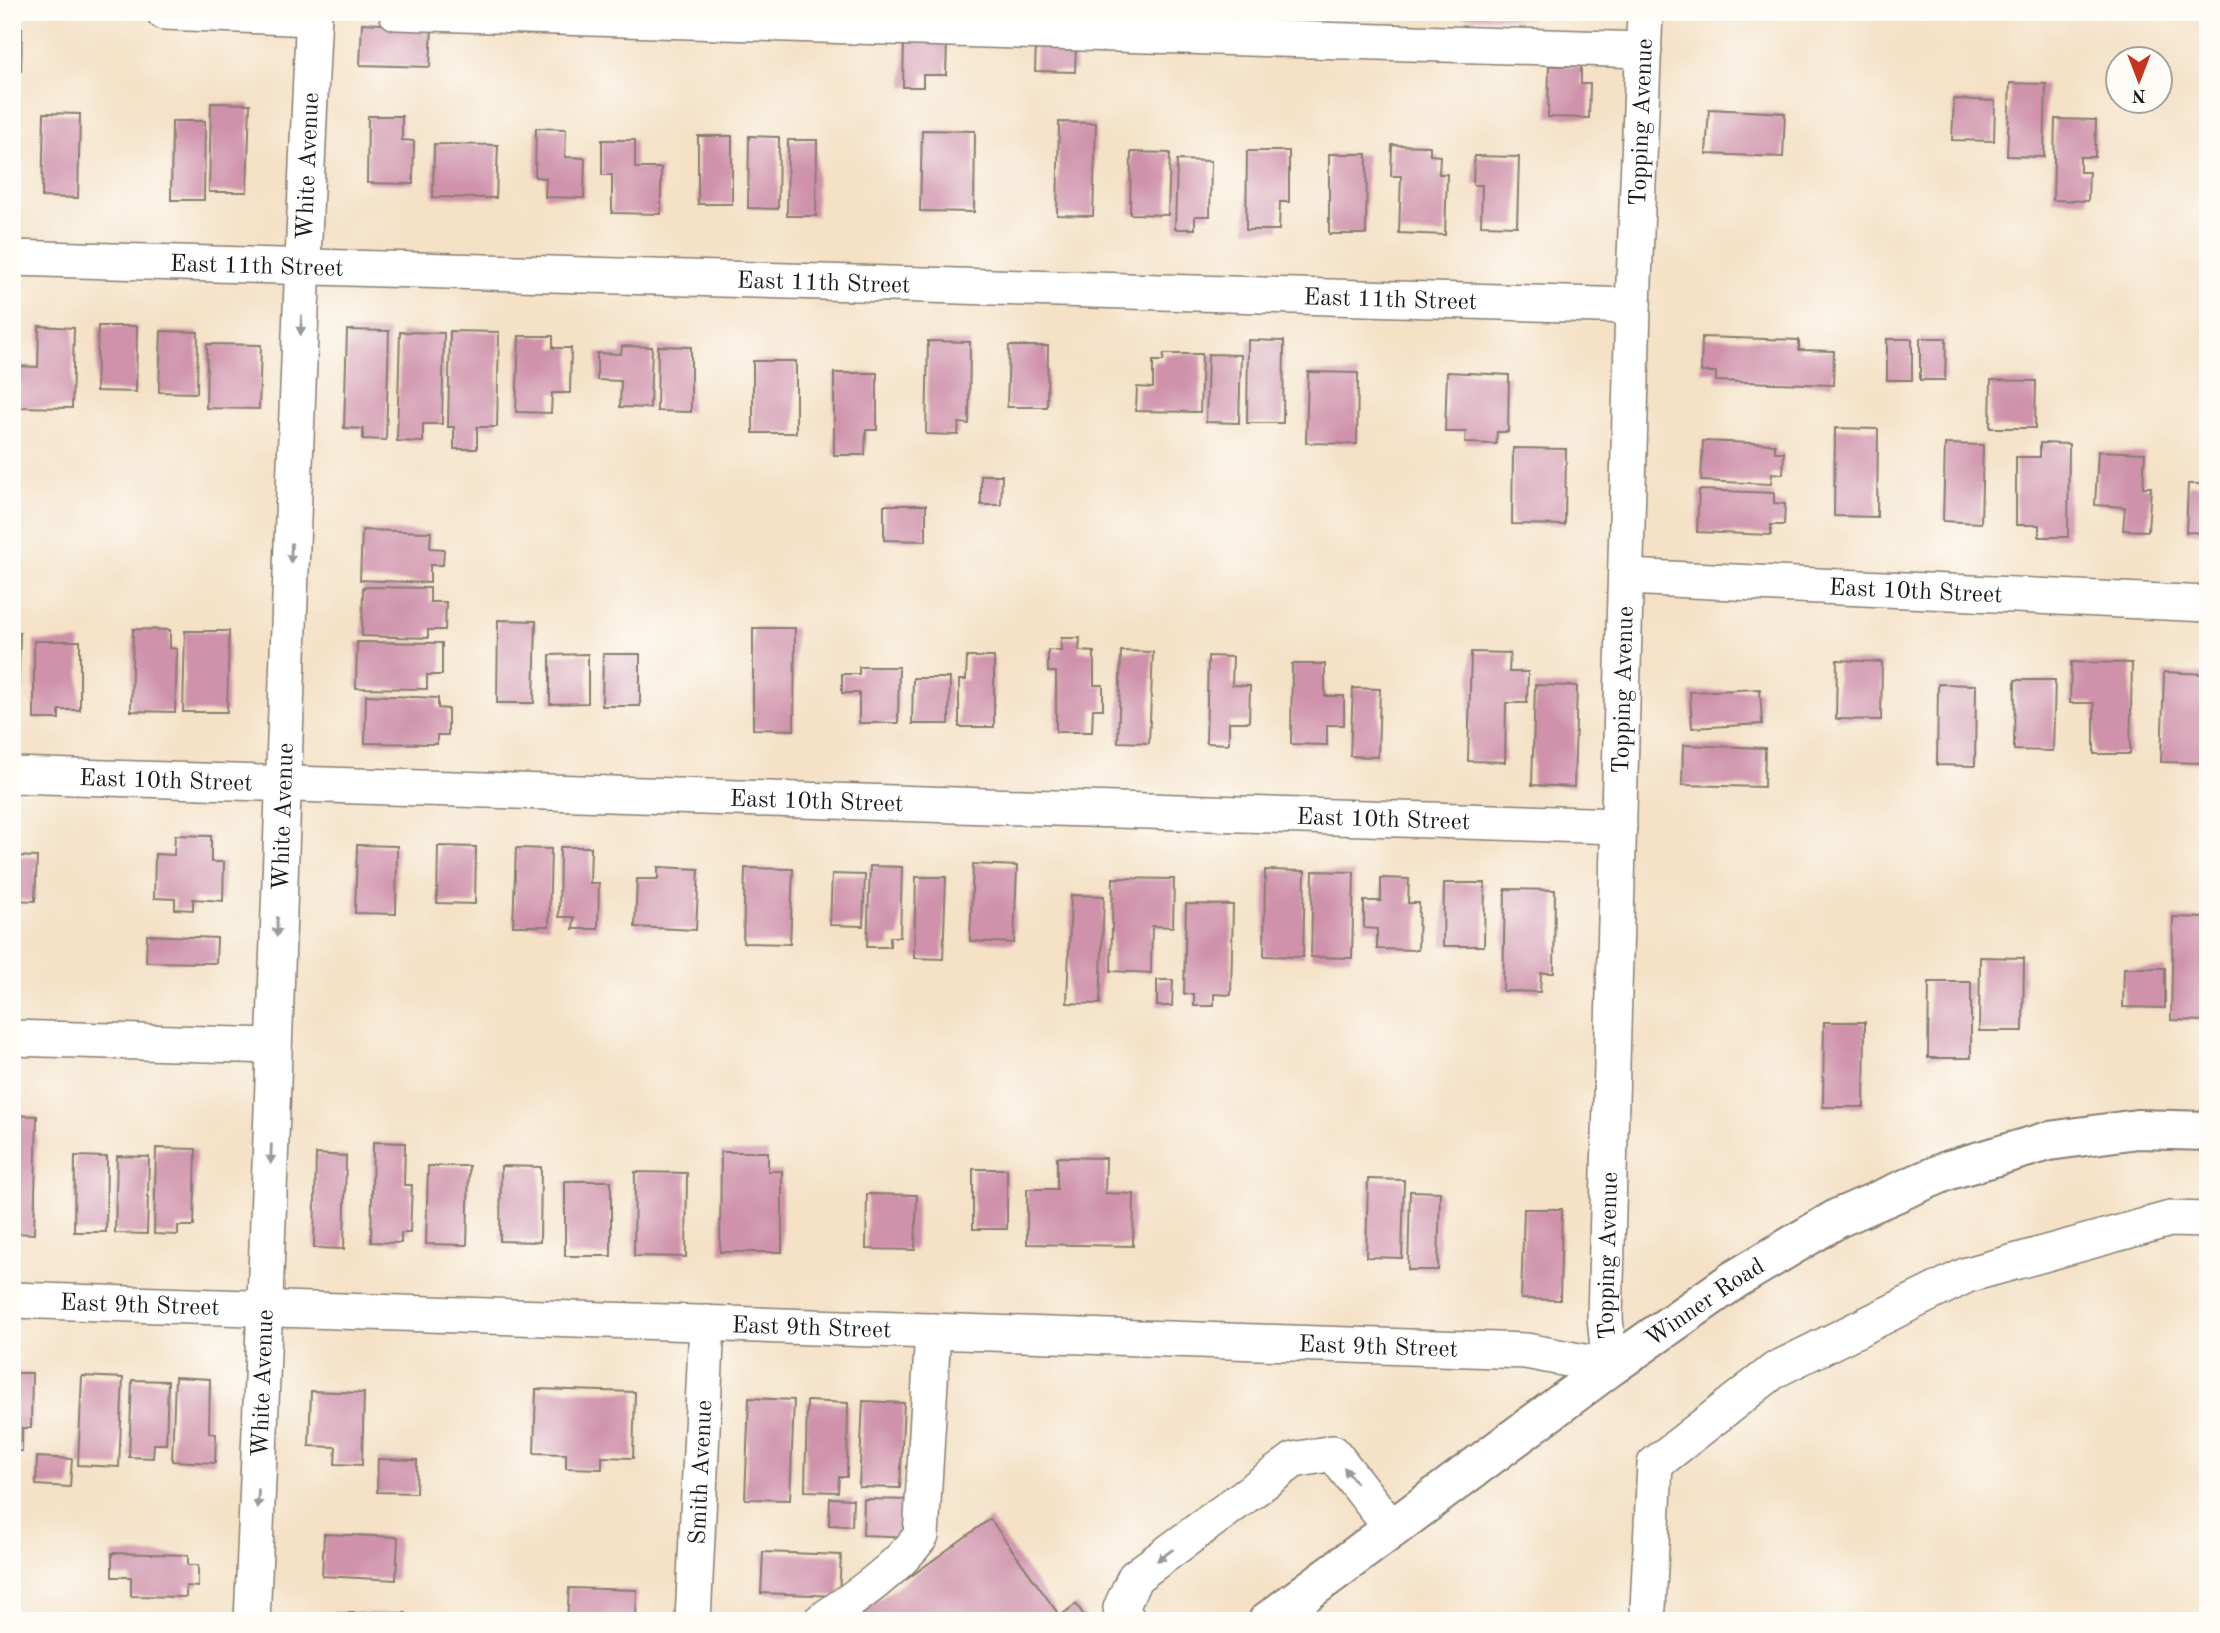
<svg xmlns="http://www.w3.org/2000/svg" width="2220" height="1633" font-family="'Old Standard TT',serif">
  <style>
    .building { fill: #cf92aa }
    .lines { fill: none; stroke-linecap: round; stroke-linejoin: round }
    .minor-casing { stroke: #887e71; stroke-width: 38 }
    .major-casing { stroke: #887e71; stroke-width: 42 }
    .minor { stroke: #fff; stroke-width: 35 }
    .major { stroke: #fff; stroke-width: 38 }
    .oneway { fill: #999 }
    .labels { text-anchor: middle; stroke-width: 5; stroke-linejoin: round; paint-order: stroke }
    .street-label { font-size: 24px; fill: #1c1c1c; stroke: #fdfcf7 }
  </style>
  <rect width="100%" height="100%" fill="#fdfcf7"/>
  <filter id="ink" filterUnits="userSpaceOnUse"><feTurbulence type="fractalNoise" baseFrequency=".0143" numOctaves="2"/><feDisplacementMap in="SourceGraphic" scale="14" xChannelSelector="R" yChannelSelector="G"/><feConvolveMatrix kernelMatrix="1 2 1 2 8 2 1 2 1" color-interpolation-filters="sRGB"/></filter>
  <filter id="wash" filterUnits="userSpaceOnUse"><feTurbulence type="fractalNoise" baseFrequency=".00686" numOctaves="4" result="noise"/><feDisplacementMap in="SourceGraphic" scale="28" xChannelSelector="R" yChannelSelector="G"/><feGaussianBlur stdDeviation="1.57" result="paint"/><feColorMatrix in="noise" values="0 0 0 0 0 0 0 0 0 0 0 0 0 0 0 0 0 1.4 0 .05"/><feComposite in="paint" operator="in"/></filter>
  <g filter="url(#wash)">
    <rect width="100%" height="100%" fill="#f4e1c6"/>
    <g id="blocks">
      <!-- building -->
      <path class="building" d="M 1462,12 L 1531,12 L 1531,19 L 1461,17 Z
        M 362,23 L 432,27 L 430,67 L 360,65 Z
        M 12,28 L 22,28 L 21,71 L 12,71 Z
        M 904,41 L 947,42 L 946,75 L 923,75 L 923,87 L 903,87 Z
        M 1036,43 L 1076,45 L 1075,72 L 1035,71 Z
        M 1549,66 L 1581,66 L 1581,84 L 1590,84 L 1589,118 L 1548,117 Z
        M 2010,83 L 2046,84 L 2044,157 L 2007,156 Z
        M 1954,99 L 1995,101 L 1994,141 L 1952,140 Z
        M 211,103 L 250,104 L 247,192 L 209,192 Z
        M 1709,109 L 1785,113 L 1783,157 L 1706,154 Z
        M 44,113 L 80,114 L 78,198 L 42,197 Z
        M 368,116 L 402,116 L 402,140 L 414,141 L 413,184 L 367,183 Z
        M 2055,119 L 2096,120 L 2095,157 L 2080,157 L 2080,172 L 2089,172 L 2088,201 L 2053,200 Z
        M 172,121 L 205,121 L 204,200 L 171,200 Z
        M 1059,122 L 1096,123 L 1093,216 L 1057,215 Z
        M 536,128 L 566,129 L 565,157 L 585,158 L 584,198 L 545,197 L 546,178 L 535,177 Z
        M 922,130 L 975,131 L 974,212 L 920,211 Z
        M 12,132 L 16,132 L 15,194 L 12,194 Z
        M 698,136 L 732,136 L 732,204 L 698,204 Z
        M 749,136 L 779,137 L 778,209 L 748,208 Z
        M 602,140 L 635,140 L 635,168 L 661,168 L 661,214 L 612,213 L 612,175 L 602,175 Z
        M 788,140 L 817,140 L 816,216 L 787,216 Z
        M 434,144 L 498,145 L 496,198 L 433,197 Z
        M 1392,145 L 1430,146 L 1430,155 L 1440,156 L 1439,174 L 1447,174 L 1445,235 L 1399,233 L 1401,176 L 1391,176 Z
        M 1247,151 L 1289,151 L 1289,202 L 1280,202 L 1279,230 L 1246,230 Z
        M 1131,152 L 1170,153 L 1168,215 L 1130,214 Z
        M 1329,154 L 1367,154 L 1366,234 L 1329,234 Z
        M 1474,156 L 1519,157 L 1517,226 L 1481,225 L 1482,185 L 1473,185 Z
        M 1177,160 L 1211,161 L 1210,216 L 1195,216 L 1195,229 L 1175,229 Z
        M 39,326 L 74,328 L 72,408 L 16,407 L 17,366 L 38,367 Z
        M 98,326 L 137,326 L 136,392 L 96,391 Z
        M 347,330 L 389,331 L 386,440 L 363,439 L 363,429 L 344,428 Z
        M 161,331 L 198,332 L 197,393 L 159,392 Z
        M 450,331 L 499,332 L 497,427 L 477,427 L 477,449 L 454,449 L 454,427 L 448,427 Z
        M 400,332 L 444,333 L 442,424 L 423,424 L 423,442 L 397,441 Z
        M 519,336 L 553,336 L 553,348 L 571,348 L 570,393 L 552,393 L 551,413 L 516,412 Z
        M 1702,337 L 1799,340 L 1799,350 L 1834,351 L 1833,385 L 1716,381 L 1716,372 L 1701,372 Z
        M 1920,338 L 1946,338 L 1945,380 L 1920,380 Z
        M 1887,339 L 1912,339 L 1912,380 L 1887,380 Z
        M 1248,340 L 1284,341 L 1283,423 L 1247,423 Z
        M 928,341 L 970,342 L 969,424 L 959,423 L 958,435 L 926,434 Z
        M 207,344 L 261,345 L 259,409 L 206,408 Z
        M 622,346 L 652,347 L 650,408 L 620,407 L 621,381 L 597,380 L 597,353 L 621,354 Z
        M 658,346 L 691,347 L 691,412 L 657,411 Z
        M 1009,346 L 1048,346 L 1047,407 L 1007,407 Z
        M 1164,354 L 1202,354 L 1200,412 L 1136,411 L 1137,387 L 1153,388 L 1153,361 L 1163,361 Z
        M 1208,354 L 1241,355 L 1239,423 L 1206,422 Z
        M 753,361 L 796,361 L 796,433 L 753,433 Z
        M 1308,372 L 1358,373 L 1357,444 L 1306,443 Z
        M 1447,372 L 1509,375 L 1508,432 L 1497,432 L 1496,444 L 1465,443 L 1466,432 L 1445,432 Z
        M 834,373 L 877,373 L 877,430 L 866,430 L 865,455 L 834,455 Z
        M 1991,380 L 2036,381 L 2035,428 L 1990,428 Z
        M 1835,428 L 1878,429 L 1877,517 L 1834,516 Z
        M 1703,441 L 1775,444 L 1775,452 L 1784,452 L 1783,474 L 1772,473 L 1771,484 L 1701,481 Z
        M 2040,443 L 2069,444 L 2068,537 L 2039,537 L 2039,525 L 2016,525 L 2016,457 L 2040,457 Z
        M 1945,444 L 1983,445 L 1981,523 L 1943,521 Z
        M 1513,448 L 1566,449 L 1565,525 L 1512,524 Z
        M 2098,451 L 2145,453 L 2143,487 L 2151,487 L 2148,531 L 2123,530 L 2125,507 L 2095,505 Z
        M 981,475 L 1002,475 L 1001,505 L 981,505 Z
        M 2188,484 L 2208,484 L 2208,533 L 2186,532 Z
        M 1699,490 L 1774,493 L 1774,503 L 1785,504 L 1784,525 L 1771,525 L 1771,535 L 1697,532 Z
        M 884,505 L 926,505 L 926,541 L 884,540 Z
        M 362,530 L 431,532 L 430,548 L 444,549 L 443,565 L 430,565 L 430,583 L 360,580 Z
        M 363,587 L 430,588 L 430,602 L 446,602 L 445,630 L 428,630 L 428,638 L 362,636 Z
        M 498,620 L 536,621 L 534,703 L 497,703 Z
        M 753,628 L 795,628 L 794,730 L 753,729 Z
        M 133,629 L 170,630 L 170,648 L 177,649 L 175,712 L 131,711 Z
        M 185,631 L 229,631 L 227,712 L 183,712 Z
        M 12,633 L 20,633 L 18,706 L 12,706 Z
        M 1061,638 L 1080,638 L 1079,651 L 1094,652 L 1094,685 L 1103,685 L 1103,709 L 1093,709 L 1092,732 L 1056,732 L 1056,672 L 1048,672 L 1048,650 L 1061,651 Z
        M 34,641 L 80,641 L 80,710 L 59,710 L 59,719 L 34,719 Z
        M 357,642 L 442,643 L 442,675 L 427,675 L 427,689 L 356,688 Z
        M 1121,651 L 1153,652 L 1149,743 L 1118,742 Z
        M 1471,652 L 1510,653 L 1509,672 L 1528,672 L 1527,703 L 1506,703 L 1505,762 L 1468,761 Z
        M 588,654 L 588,703 L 550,704 L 550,655 Z
        M 603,654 L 640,654 L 640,706 L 602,706 Z
        M 1208,656 L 1233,657 L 1232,685 L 1250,686 L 1249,722 L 1229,722 L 1229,744 L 1206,743 Z
        M 967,657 L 994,657 L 994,727 L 959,727 L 959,680 L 966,680 Z
        M 1837,660 L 1882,662 L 1881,720 L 1836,719 Z
        M 2071,662 L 2132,663 L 2130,754 L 2094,754 L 2094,703 L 2070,703 Z
        M 1292,664 L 1325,664 L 1325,696 L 1344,696 L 1344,725 L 1327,725 L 1327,745 L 1291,744 Z
        M 859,667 L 899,667 L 898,723 L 859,723 L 859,693 L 842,693 L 842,674 L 859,674 Z
        M 2164,672 L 2206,674 L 2204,763 L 2161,762 Z
        M 913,678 L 950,678 L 949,724 L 912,724 Z
        M 2015,680 L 2055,680 L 2053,751 L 2014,750 Z
        M 1938,684 L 1976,685 L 1975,766 L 1937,765 Z
        M 1535,685 L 1577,686 L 1574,787 L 1532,785 Z
        M 1353,688 L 1380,689 L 1378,757 L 1350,756 Z
        M 1760,689 L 1762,724 L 1692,728 L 1690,692 Z
        M 366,695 L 438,698 L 438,708 L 448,709 L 448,735 L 437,735 L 437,744 L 365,743 Z
        M 1683,745 L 1765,748 L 1764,787 L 1682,785 Z
        M 175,835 L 211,836 L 211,862 L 224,862 L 223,901 L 193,899 L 193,910 L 175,909 L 175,899 L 154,898 L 155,854 L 174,855 Z
        M 357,845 L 397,846 L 396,914 L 355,913 Z
        M 438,846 L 476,847 L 475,904 L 437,903 Z
        M 560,847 L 591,847 L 590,883 L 599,883 L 598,929 L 573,929 L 574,917 L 559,917 Z
        M 516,848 L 551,849 L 549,926 L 513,926 Z
        M 12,856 L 37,857 L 35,901 L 12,900 Z
        M 973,864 L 1017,866 L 1014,943 L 970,941 Z
        M 870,866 L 902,867 L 900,937 L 890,937 L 890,947 L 867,947 Z
        M 658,867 L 699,869 L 696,930 L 635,927 L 637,879 L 658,879 Z
        M 745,868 L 793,869 L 790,944 L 743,943 Z
        M 1265,870 L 1305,871 L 1303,957 L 1264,956 Z
        M 1313,871 L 1354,872 L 1352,958 L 1311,957 Z
        M 832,874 L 865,875 L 863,926 L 830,925 Z
        M 916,877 L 946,877 L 943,959 L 914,958 Z
        M 1113,878 L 1174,879 L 1173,927 L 1152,926 L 1151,973 L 1111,971 Z
        M 1381,878 L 1409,879 L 1408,903 L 1419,903 L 1418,950 L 1377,949 L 1377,929 L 1364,928 L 1364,901 L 1381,901 Z
        M 1444,883 L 1485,883 L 1484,946 L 1443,946 Z
        M 1505,889 L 1555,890 L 1554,973 L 1541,973 L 1540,992 L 1503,991 Z
        M 1071,895 L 1104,896 L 1100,1004 L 1067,1003 Z
        M 1186,904 L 1233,905 L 1231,995 L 1214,994 L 1214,1006 L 1194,1006 L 1194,994 L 1184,994 Z
        M 2173,917 L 2208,918 L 2208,1021 L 2171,1020 Z
        M 147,935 L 217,938 L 216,963 L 146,962 Z
        M 1980,957 L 2024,958 L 2023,1031 L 1979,1031 Z
        M 2124,968 L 2165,968 L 2165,1008 L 2123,1007 Z
        M 1157,980 L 1173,980 L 1172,1006 L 1157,1006 Z
        M 1929,982 L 1971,982 L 1971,1058 L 1928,1058 Z
        M 1824,1022 L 1865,1022 L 1864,1107 L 1823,1107 Z
        M 12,1115 L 37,1116 L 34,1234 L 12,1233 Z
        M 373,1142 L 405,1143 L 404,1185 L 412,1185 L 410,1233 L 401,1233 L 401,1243 L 371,1242 Z
        M 156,1148 L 196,1149 L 194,1226 L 178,1226 L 178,1235 L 154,1234 Z
        M 721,1152 L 768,1152 L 768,1171 L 782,1171 L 782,1252 L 720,1252 Z
        M 316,1154 L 346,1156 L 344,1249 L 314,1248 Z
        M 75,1156 L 107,1157 L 106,1232 L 74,1232 Z
        M 117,1156 L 149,1157 L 147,1234 L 115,1233 Z
        M 1057,1157 L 1106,1158 L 1105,1193 L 1134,1194 L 1133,1246 L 1027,1244 L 1027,1189 L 1057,1189 Z
        M 428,1166 L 469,1166 L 467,1245 L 426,1244 Z
        M 501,1166 L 541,1167 L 540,1242 L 500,1241 Z
        M 973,1169 L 1007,1169 L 1007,1229 L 973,1229 Z
        M 635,1172 L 687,1173 L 686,1257 L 634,1256 Z
        M 1368,1179 L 1404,1180 L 1402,1258 L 1366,1257 Z
        M 565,1181 L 611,1181 L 611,1256 L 565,1256 Z
        M 1410,1191 L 1440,1192 L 1438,1270 L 1408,1270 Z
        M 867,1194 L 917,1195 L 915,1250 L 866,1249 Z
        M 1524,1209 L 1562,1209 L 1560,1300 L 1521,1299 Z
        M 12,1373 L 32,1373 L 31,1428 L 22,1428 L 22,1451 L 12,1451 Z
        M 82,1376 L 123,1378 L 119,1467 L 78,1465 Z
        M 175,1377 L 210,1379 L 209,1433 L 216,1434 L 215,1463 L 172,1461 Z
        M 132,1380 L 168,1381 L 166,1444 L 154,1444 L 153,1458 L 129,1457 Z
        M 536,1389 L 635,1392 L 633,1458 L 602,1457 L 602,1469 L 566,1468 L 566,1454 L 534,1453 Z
        M 311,1391 L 364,1393 L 362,1465 L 335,1464 L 336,1447 L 309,1446 Z
        M 749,1398 L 794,1400 L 790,1500 L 745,1499 Z
        M 807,1401 L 848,1403 L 847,1477 L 839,1477 L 838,1492 L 805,1491 Z
        M 863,1401 L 904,1403 L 900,1488 L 859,1487 Z
        M 37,1457 L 72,1459 L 70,1487 L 36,1485 Z
        M 378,1459 L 417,1460 L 416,1493 L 377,1492 Z
        M 830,1498 L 853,1499 L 852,1526 L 829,1525 Z
        M 864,1499 L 913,1500 L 912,1537 L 863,1535 Z
        M 990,1519 L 1060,1616 L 1076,1604 L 1088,1621 L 849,1621 Z
        M 324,1534 L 398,1537 L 396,1580 L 322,1576 Z
        M 763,1552 L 841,1555 L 839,1596 L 761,1593 Z
        M 112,1553 L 188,1555 L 188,1565 L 198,1565 L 198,1587 L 186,1586 L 186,1597 L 131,1596 L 131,1577 L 112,1577 Z
        M 569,1588 L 637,1590 L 636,1621 L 567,1621 Z
        M 323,1613 L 406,1613 L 406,1621 L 323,1621 Z"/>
    </g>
  </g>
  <g filter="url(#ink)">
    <use href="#blocks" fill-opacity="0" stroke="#887e71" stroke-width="2"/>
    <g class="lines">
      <defs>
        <g id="minor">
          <path d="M 164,12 L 313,18"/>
          <path d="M 396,12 L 1644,50"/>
          <path id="s1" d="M 12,258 L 1633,306"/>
          <path id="s2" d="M 1626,577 L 2208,604"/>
          <path id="s3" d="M 12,775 L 1619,826"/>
          <path d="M 12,1038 L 274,1046"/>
          <path id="s4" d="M 12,1300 L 1526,1351 L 1610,1367 L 1605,1318 L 1633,306 L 1645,12"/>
          <path d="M 1648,1608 L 1655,1464 L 1775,1370 L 1967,1275 L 2170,1219 L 2208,1220"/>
          <path id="s5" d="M 252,1621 C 276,1085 288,548 314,12"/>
          <path id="s6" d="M 693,1621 L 707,1323"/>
          <path d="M 821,1621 C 856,1597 896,1570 921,1536 L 933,1331"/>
          <path d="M 1128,1621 L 1121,1608 L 1135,1577 L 1294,1460 L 1333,1453 L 1392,1529"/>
        </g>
        <g id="major">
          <path id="s7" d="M 1268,1621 L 1610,1367 L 1734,1280 L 1838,1218 L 1949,1170 L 2049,1141 L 2137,1129 L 2208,1131"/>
        </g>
      </defs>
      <!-- minor casing -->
      <use href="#minor" class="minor-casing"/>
      <!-- major casing -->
      <use href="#major" class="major-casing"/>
      <!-- minor -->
      <use href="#minor" class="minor"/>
      <!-- major -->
      <use href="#major" class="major"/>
    </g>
    <!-- one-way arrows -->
    <defs><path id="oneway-solid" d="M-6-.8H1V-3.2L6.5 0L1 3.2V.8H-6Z" transform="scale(1.75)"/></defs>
    <g class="oneway">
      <use href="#oneway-solid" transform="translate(301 325) rotate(93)"/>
      <use href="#oneway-solid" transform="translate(291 553) rotate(93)"/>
      <use href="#oneway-solid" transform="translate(277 927) rotate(92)"/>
      <use href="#oneway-solid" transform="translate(271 1154) rotate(92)"/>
      <use href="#oneway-solid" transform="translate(1350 1475) rotate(-128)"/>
      <use href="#oneway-solid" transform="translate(258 1499) rotate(93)"/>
      <use href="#oneway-solid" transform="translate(1165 1555) rotate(144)"/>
    </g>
  </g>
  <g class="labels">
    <!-- street labels -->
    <g class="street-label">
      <text dy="8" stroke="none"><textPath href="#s4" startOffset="2846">Topping Avenue</textPath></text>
      <text dy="8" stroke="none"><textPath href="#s5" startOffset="1456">White Avenue</textPath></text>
      <text dy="8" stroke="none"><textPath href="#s1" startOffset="245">East 11th Street</textPath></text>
      <text dy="8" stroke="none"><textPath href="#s1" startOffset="812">East 11th Street</textPath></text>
      <text dy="8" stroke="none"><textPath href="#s1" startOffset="1379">East 11th Street</textPath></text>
      <text dy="8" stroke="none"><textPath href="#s2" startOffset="290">East 10th Street</textPath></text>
      <text dy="8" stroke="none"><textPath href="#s4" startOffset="2278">Topping Avenue</textPath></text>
      <text dy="8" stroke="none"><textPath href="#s3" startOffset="154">East 10th Street</textPath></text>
      <text dy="8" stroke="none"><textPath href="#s3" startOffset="805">East 10th Street</textPath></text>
      <text dy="8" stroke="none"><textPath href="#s5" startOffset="805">White Avenue</textPath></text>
      <text dy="8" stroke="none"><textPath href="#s3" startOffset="1372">East 10th Street</textPath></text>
      <text dy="8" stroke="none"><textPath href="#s4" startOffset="1712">Topping Avenue</textPath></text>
      <text dy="8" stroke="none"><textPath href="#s7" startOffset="541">Winner Road</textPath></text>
      <text dy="8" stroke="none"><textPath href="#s4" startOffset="128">East 9th Street</textPath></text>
      <text dy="8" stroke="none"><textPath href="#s4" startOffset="800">East 9th Street</textPath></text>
      <text dy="8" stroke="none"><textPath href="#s4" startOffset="1367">East 9th Street</textPath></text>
      <text dy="8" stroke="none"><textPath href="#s5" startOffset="238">White Avenue</textPath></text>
      <text dy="8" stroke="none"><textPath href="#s6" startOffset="149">Smith Avenue</textPath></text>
    </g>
  </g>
  <!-- margin -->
  <rect width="2220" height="1633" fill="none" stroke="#fdfcf7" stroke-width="42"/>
  <!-- north arrow -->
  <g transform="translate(2139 80) rotate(180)"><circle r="33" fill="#fdfcf7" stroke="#a3a29f" stroke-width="2"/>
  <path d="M0-5L12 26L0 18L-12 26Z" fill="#c8321e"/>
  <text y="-10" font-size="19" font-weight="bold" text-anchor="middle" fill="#1c1c1c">N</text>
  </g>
</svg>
